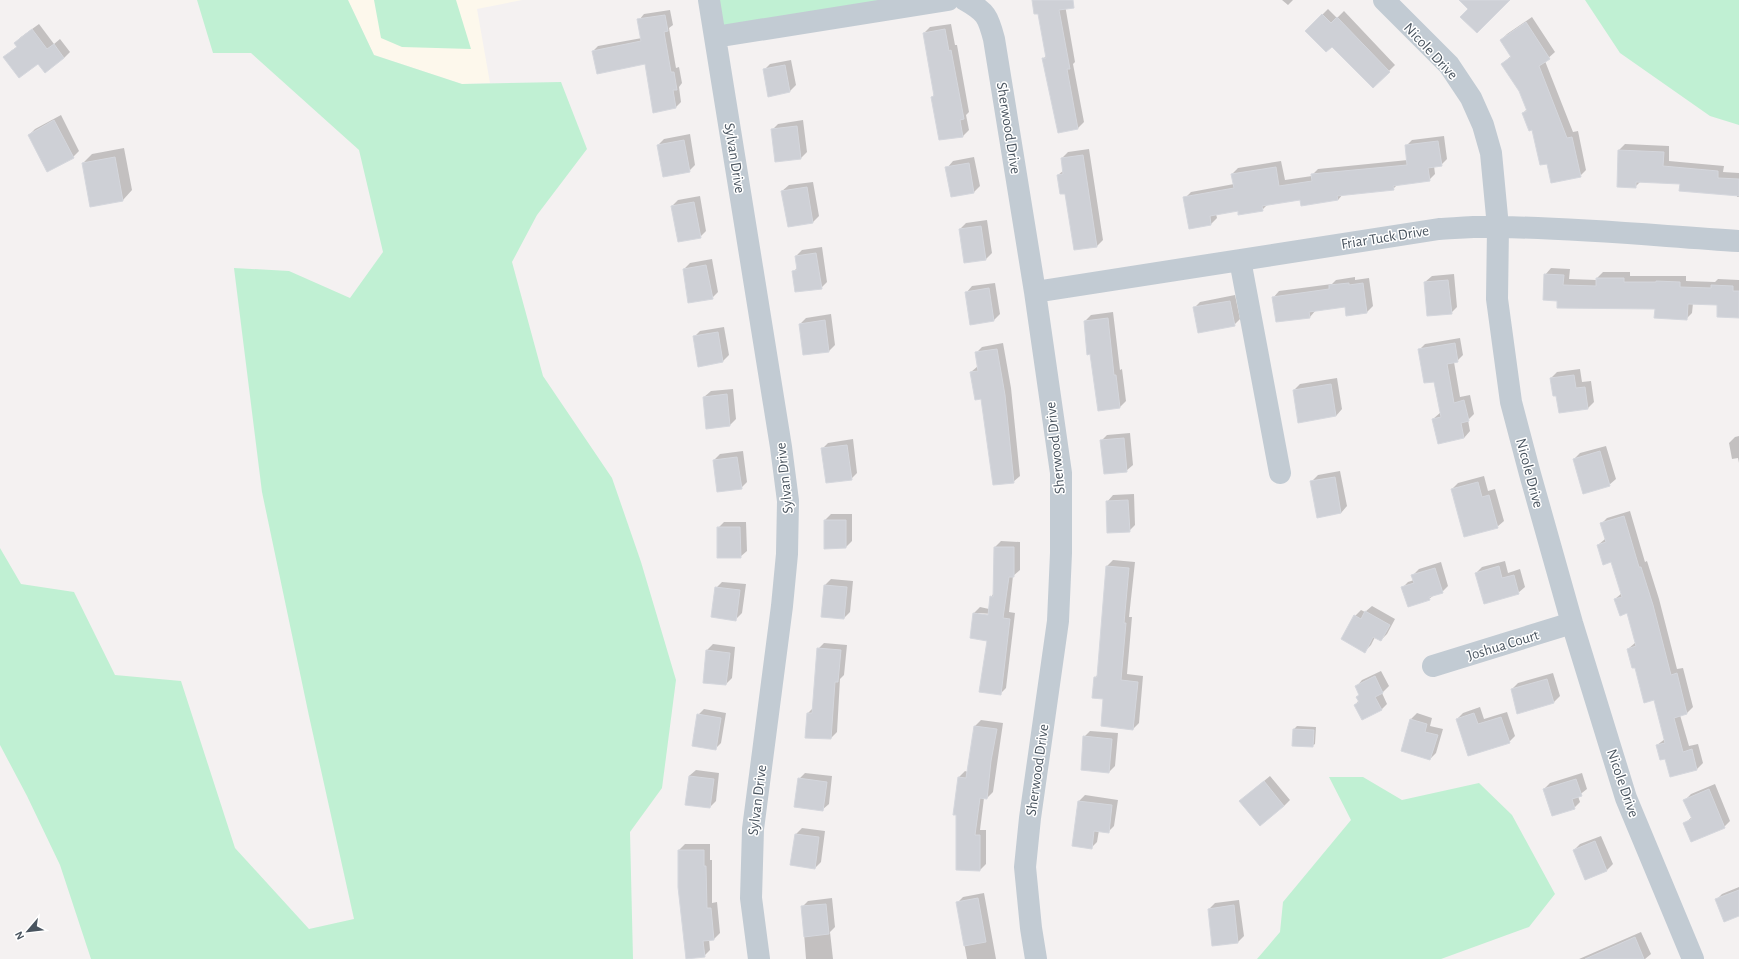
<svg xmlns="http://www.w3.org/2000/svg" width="1739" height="959" font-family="'Alegreya Sans',sans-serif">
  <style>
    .commercial { fill: #fdf8ec }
    .green { fill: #c0f0d3 }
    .shadow { fill: #0003; fill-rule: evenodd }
    .building { fill: #ced0d6; stroke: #d5d7dd }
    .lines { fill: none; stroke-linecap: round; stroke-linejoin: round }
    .minor { stroke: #c2cbd3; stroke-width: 22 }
    .labels { text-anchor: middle; stroke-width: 3; stroke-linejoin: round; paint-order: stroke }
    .street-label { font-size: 15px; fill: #49545f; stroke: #fff }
  </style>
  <rect width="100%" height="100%" fill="#f4f1f1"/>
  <!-- commercial -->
  <path class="commercial" d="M 348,0 L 522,0 L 477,9 L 490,83 L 462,84 L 374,55 Z"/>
  <!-- green -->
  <path class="green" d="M 197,0 L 348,0 L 374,55 L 462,84 L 561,82 L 587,149 L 537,215 L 512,262 L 543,376 L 612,478 L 641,562 L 676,680 L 662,788 L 630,832 L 633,959 L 91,959 L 60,865 L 27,796 L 0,745 L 0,548 L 21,584 L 74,592 L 115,675 L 181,681 L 235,848 L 309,929 L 354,919 L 309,716 L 262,492 L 234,268 L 289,271 L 350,298 L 383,252 L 359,150 L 251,53 L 213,53 Z
    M 374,0 L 456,0 L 471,49 L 402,47 L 381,38 Z
    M 709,0 L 948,0 L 715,37 Z
    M 1585,0 L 1739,0 L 1739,125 L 1710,116 L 1620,53 Z
    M 1329,777 L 1363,777 L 1402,800 L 1479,783 L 1512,815 L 1555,894 L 1529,927 L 1441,959 L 1257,959 L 1280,932 L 1283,902 L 1351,820 Z"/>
  <!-- shadow -->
  <path class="shadow" d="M 1033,0 L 1066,0 L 1065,5 L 1075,62 L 1073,64 L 1084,122 L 1078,128 L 1059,131 L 1043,59 L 1047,55 L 1039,13 Z
    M 1282,0 L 1293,0 L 1288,5 Z
    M 1328,9 L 1337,18 L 1344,11 L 1395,65 L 1373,87 L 1332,45 L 1306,31 Z
    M 670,10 L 673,25 L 669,28 L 676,68 L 679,67 L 682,83 L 679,87 L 681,102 L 676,107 L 654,111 L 646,63 L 593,51 L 598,46 L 642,38 L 639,20 L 644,14 Z
    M 1532,17 L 1555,52 L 1545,61 L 1573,132 L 1578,131 L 1586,170 L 1580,176 L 1547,163 L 1533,129 L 1523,113 L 1527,109 L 1520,90 L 1502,64 L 1511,56 L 1501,40 L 1507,34 Z
    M 39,24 L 54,44 L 60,39 L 70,52 L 64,58 L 39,62 L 11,51 L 18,46 L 15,43 L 21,37 Z
    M 951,24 L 955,45 L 957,45 L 969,112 L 966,115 L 969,130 L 963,136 L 932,97 L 935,94 L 924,33 L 930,27 Z
    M 791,60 L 796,85 L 790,91 L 768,95 L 764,70 L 770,64 Z
    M 61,115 L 79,151 L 73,157 L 29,135 L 35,129 Z
    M 803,120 L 807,152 L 801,158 L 772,130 L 778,124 Z
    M 690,134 L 695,165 L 689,171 L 658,145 L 664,139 Z
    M 1444,136 L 1447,159 L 1441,165 L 1434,166 L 1435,174 L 1429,180 L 1398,184 L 1393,189 L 1343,194 L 1338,200 L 1301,199 L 1268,204 L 1262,210 L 1238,210 L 1216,214 L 1217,218 L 1211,224 L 1185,198 L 1191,192 L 1234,184 L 1232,174 L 1238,168 L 1281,161 L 1285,180 L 1312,176 L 1312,175 L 1318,169 L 1408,160 L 1406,146 L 1412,140 Z
    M 1625,144 L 1669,146 L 1669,161 L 1724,166 L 1723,172 L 1739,173 L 1739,197 L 1737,197 L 1737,195 L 1681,183 L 1641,181 L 1635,187 L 1619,150 Z
    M 124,148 L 132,190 L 123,200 L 90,205 L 83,163 L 92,154 Z
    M 1089,149 L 1103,240 L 1097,246 L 1075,249 L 1065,193 L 1058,175 L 1064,170 L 1062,158 L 1068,152 Z
    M 974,157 L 980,186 L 974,192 L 947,168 L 953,161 Z
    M 813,182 L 819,216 L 813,222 L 788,226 L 782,191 L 789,185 Z
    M 700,196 L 706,231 L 700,237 L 672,206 L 678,200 Z
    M 987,220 L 992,253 L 986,259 L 960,229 L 966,223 Z
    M 822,247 L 827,282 L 821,288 L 793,272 L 798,267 L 796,256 L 802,250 Z
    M 712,259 L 718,292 L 712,298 L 684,269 L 690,263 Z
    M 1551,268 L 1570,269 L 1569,279 L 1597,280 L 1597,278 L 1603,272 L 1630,272 L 1630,276 L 1686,276 L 1686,281 L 1715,282 L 1718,279 L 1739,280 L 1739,317 L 1718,304 L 1693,303 L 1692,313 L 1686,319 L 1656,308 L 1558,300 L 1545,275 Z
    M 1454,274 L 1457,307 L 1451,313 L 1425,282 L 1432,276 Z
    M 1355,277 L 1355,280 L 1369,278 L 1373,306 L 1367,312 L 1347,315 L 1346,306 L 1316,310 L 1310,317 L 1277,321 L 1273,298 L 1279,291 L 1332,284 L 1336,280 Z
    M 995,283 L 1000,314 L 994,320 L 966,293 L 972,286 Z
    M 1235,295 L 1240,319 L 1234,325 L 1194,308 L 1200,302 Z
    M 1113,312 L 1120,370 L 1122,369 L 1126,401 L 1120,407 L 1099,410 L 1091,353 L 1085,321 L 1091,315 Z
    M 831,314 L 835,345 L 829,351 L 800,324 L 806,318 Z
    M 724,327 L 729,355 L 723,361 L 698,366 L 694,337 L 700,331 Z
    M 1460,338 L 1463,355 L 1457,361 L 1454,362 L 1460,397 L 1470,395 L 1474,414 L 1468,420 L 1470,431 L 1464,438 L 1433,419 L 1441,412 L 1434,380 L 1419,350 L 1425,344 Z
    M 1003,343 L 1011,388 L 1020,476 L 1013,482 L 971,372 L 978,366 L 976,353 L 982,347 Z
    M 1580,369 L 1582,382 L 1591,381 L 1594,402 L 1588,408 L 1557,396 L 1551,378 L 1557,372 Z
    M 1337,378 L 1342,409 L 1336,416 L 1294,390 L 1300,384 Z
    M 733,389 L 736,419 L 730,425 L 704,397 L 711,391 Z
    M 1130,433 L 1133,465 L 1126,471 L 1101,441 L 1107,435 Z
    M 1739,436 L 1739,463 L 1738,458 L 1732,459 L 1729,443 L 1735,437 Z
    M 853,439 L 857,473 L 851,479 L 822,449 L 828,443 Z
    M 1606,446 L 1616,479 L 1609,485 L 1574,459 L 1580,453 Z
    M 743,451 L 747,482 L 741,488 L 714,460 L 720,454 Z
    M 1340,471 L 1347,506 L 1341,513 L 1318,517 L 1312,481 L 1318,475 Z
    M 1484,476 L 1488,491 L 1495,489 L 1504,521 L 1497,527 L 1452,489 L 1458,483 Z
    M 1134,494 L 1135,525 L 1129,531 L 1107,502 L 1113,495 Z
    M 1630,511 L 1645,562 L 1647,561 L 1659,599 L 1677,669 L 1683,668 L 1693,707 L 1687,713 L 1680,715 L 1689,746 L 1698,744 L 1703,763 L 1697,769 L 1671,776 L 1666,758 L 1657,745 L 1665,739 L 1655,699 L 1636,667 L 1628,649 L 1636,642 L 1628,612 L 1615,599 L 1622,593 L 1612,561 L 1598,545 L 1605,539 L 1601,524 L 1607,518 Z
    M 831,514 L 852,514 L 852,541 L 846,547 L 825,520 Z
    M 724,522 L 746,522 L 747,551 L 740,557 L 718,528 Z
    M 1001,541 L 1020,542 L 1020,570 L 1013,576 L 1009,612 L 1015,613 L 1006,688 L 1000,694 L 988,640 L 974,613 L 980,607 L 989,609 L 991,597 L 994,593 L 995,547 ZM 978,613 L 993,614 L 992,616 L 978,615 Z
    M 1113,560 L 1135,562 L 1129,617 L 1132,617 L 1127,674 L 1143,676 L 1139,723 L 1133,729 L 1105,698 L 1095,678 L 1098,674 L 1107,566 Z
    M 1505,561 L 1508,573 L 1520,569 L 1525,587 L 1518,593 L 1476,573 L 1482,567 Z
    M 1441,562 L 1448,586 L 1442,592 L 1434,595 L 1429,599 L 1402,588 L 1408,582 L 1414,580 L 1413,575 L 1419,569 Z
    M 831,579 L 853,581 L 850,612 L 844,618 L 825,585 Z
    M 722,582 L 746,584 L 742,613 L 735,620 L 716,588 Z
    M 1372,606 L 1395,619 L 1387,634 L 1381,640 L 1375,637 L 1371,645 L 1365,651 L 1355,616 L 1361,610 L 1365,612 Z
    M 824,643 L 847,645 L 844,675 L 840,679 L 837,732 L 831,738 L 808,713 L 813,708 L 818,649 Z
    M 713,644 L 735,647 L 732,678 L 726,684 L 707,650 Z
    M 1381,671 L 1389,686 L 1382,693 L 1387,704 L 1381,710 L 1355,705 L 1359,700 L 1360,694 L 1356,687 L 1362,680 Z
    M 1553,673 L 1560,696 L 1553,703 L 1512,689 L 1518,683 Z
    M 1480,707 L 1484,719 L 1507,712 L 1515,736 L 1509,742 L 1457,719 L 1463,713 Z
    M 704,709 L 726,713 L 721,743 L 715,749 L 698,715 Z
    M 1417,713 L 1432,718 L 1430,726 L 1443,729 L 1436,753 L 1430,759 L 1411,719 Z
    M 981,720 L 1003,723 L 993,792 L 987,798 L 984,798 L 980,830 L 986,830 L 986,864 L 980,870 L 959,777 L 965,771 L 968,772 L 975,726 Z
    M 1297,726 L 1316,727 L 1315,744 L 1312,746 L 1293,745 L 1294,729 Z
    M 1090,731 L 1118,733 L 1115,766 L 1109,772 L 1084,737 Z
    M 696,770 L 719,773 L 716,801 L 710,807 L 689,776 Z
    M 805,773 L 832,776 L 829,804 L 822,810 L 799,779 Z
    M 1582,773 L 1587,789 L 1578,796 L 1580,802 L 1574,808 L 1544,789 L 1550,783 Z
    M 1270,776 L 1290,800 L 1284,806 L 1247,795 Z
    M 1715,784 L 1730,821 L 1724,827 L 1684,824 L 1692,817 L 1685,800 L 1691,794 Z
    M 1085,795 L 1118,800 L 1114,826 L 1108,832 L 1099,830 L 1097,842 L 1091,848 L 1079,801 Z
    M 802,828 L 825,831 L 821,862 L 815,868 L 792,864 L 796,834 Z
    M 1601,836 L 1613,864 L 1607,870 L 1586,879 L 1574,850 L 1580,844 Z
    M 685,844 L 710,844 L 710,860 L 712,860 L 712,903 L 717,902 L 720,933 L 714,939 L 709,939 L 710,950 L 704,956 L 679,850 Z
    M 1739,887 L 1739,915 L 1716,900 L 1722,894 Z
    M 984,893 L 996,959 L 967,959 L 957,903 L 963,897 Z
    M 832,898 L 835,927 L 830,932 L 833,959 L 806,959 L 802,907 L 808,901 Z
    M 1239,900 L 1244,936 L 1238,942 L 1213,945 L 1209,909 L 1215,903 Z
    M 1641,932 L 1651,954 L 1645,959 L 1579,959 Z"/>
  <!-- building -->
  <path class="building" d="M 1032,0 L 1073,0 L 1074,8 L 1059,10 L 1070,69 L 1067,69 L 1078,129 L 1058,133 L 1042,58 L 1046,58 L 1038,14 L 1034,14 Z
    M 1459,0 L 1510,0 L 1477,33 L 1460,17 L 1468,9 Z
    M 1322,14 L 1331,23 L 1337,17 L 1390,72 L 1373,88 L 1332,47 L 1326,52 L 1305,31 Z
    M 665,15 L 668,31 L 664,32 L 671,72 L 674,72 L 677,90 L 673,90 L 676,108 L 653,113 L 645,64 L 597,74 L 592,51 L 641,41 L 637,19 Z
    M 1526,22 L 1550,59 L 1539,66 L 1567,138 L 1572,137 L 1581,177 L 1551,183 L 1547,164 L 1540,165 L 1532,130 L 1529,131 L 1522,113 L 1527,111 L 1519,91 L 1501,64 L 1511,57 L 1500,40 Z
    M 32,29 L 47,49 L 54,44 L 64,58 L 45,73 L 38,64 L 19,78 L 3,57 L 17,47 L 14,43 Z
    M 945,29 L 949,51 L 951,50 L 964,119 L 960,120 L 963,137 L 939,140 L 931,97 L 934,96 L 923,33 Z
    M 785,65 L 790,92 L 768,97 L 763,69 Z
    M 54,120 L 74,158 L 47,172 L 28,135 Z
    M 797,126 L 801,159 L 775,162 L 771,129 Z
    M 684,140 L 690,172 L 663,177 L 657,145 Z
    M 1438,141 L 1442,166 L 1428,168 L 1430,181 L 1393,186 L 1394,190 L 1337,196 L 1338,200 L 1301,206 L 1300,200 L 1262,206 L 1263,211 L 1238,215 L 1238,211 L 1210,216 L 1211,225 L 1189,229 L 1183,197 L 1234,188 L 1231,174 L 1276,167 L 1279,186 L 1312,181 L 1311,174 L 1407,165 L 1405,145 Z
    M 1618,150 L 1664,152 L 1663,166 L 1718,171 L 1718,178 L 1739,179 L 1739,196 L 1679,191 L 1680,184 L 1636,182 L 1636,188 L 1617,187 Z
    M 1083,155 L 1097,247 L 1074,250 L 1065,194 L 1060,194 L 1057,175 L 1063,174 L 1061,158 Z
    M 115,157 L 123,201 L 90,207 L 82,163 Z
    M 969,163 L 974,193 L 951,197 L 945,167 Z
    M 807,187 L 813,223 L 788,227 L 781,191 Z
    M 694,202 L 701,238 L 678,242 L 671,206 Z
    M 981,226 L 986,260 L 964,263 L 959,229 Z
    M 816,253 L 822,289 L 795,292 L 792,271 L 797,270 L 795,256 Z
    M 706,265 L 713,299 L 688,303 L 683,269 Z
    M 1544,274 L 1564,275 L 1563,285 L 1596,286 L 1596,278 L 1624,278 L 1624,282 L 1656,282 L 1656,281 L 1680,282 L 1680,287 L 1711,288 L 1711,285 L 1733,286 L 1733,291 L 1739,291 L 1739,318 L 1717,317 L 1717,305 L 1688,304 L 1687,320 L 1654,318 L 1655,309 L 1557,308 L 1557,301 L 1543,300 Z
    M 1448,280 L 1452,314 L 1427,316 L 1424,282 Z
    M 1349,283 L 1349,285 L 1363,283 L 1367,313 L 1346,316 L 1345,307 L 1309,312 L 1310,318 L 1276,322 L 1272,297 L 1329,289 L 1329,285 Z
    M 989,288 L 994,321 L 970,325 L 965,292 Z
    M 1230,301 L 1235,326 L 1198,333 L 1193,307 Z
    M 1108,318 L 1114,375 L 1116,375 L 1120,408 L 1098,411 L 1090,354 L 1087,355 L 1084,321 Z
    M 825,320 L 829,352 L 803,355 L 799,324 Z
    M 718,332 L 723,362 L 698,367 L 693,336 Z
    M 1455,343 L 1458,362 L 1447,364 L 1454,403 L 1464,400 L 1469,421 L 1461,423 L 1464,438 L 1438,444 L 1432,419 L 1441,417 L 1434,382 L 1424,383 L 1418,349 Z
    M 997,349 L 1005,395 L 1014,483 L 993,485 L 981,399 L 975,400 L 970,372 L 978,371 L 975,352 Z
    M 1574,375 L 1576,388 L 1585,387 L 1588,409 L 1559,413 L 1556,396 L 1553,396 L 1550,378 Z
    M 1331,384 L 1336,416 L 1298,423 L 1293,390 Z
    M 727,394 L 730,426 L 706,429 L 703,397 Z
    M 1124,438 L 1127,472 L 1104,474 L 1100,440 Z
    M 847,445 L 852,480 L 826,483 L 821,448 Z
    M 1600,451 L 1610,486 L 1583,494 L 1573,459 Z
    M 737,457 L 742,489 L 717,492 L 713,460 Z
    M 1335,477 L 1341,513 L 1317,518 L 1310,481 Z
    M 1478,482 L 1482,497 L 1489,495 L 1498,528 L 1464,537 L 1451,489 Z
    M 1128,500 L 1130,532 L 1107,533 L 1106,501 Z
    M 1624,516 L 1639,567 L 1641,567 L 1653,605 L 1671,675 L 1677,673 L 1687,714 L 1674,718 L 1683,752 L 1692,749 L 1697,770 L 1670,777 L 1665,759 L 1660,760 L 1656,745 L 1665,743 L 1654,700 L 1644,703 L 1635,668 L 1632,668 L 1627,649 L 1636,646 L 1627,613 L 1620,616 L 1614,599 L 1622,597 L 1611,562 L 1603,565 L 1597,545 L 1606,542 L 1600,523 Z
    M 824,520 L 846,520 L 846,548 L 824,549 Z
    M 717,527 L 740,527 L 741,558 L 717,558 Z
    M 994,547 L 1014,547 L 1014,577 L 1009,577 L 1003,618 L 1010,619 L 1001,695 L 979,692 L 987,641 L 970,638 L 973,613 L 988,615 L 990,596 L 993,597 Z
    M 1106,566 L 1129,568 L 1124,623 L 1126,623 L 1121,680 L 1138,682 L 1133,730 L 1101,726 L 1103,699 L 1092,698 L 1094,677 L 1097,677 Z
    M 1499,566 L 1502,578 L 1514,575 L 1519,594 L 1484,604 L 1475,573 Z
    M 1435,568 L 1443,593 L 1429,597 L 1430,600 L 1408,607 L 1401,587 L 1414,583 L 1411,575 Z
    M 824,585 L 847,587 L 844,619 L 821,617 Z
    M 715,587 L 740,590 L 736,621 L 711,617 Z
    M 1365,611 L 1390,625 L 1381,641 L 1373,637 L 1365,653 L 1341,639 L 1354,615 L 1361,619 Z
    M 817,648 L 841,650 L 838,682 L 835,682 L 831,739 L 805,738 L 807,713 L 812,713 Z
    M 706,650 L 730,653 L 726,685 L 703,683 Z
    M 1375,676 L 1383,693 L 1375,697 L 1382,710 L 1362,720 L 1354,705 L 1359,702 L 1356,697 L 1359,695 L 1355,686 Z
    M 1547,679 L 1554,703 L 1517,714 L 1511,689 Z
    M 1474,713 L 1478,724 L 1501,717 L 1510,743 L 1468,756 L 1456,719 Z
    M 697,714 L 721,718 L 716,750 L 692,746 Z
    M 1410,719 L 1427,724 L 1425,732 L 1438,735 L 1430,760 L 1401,751 Z
    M 974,726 L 997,729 L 991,761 L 987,799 L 980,798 L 975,835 L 980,835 L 980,871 L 956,870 L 956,815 L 953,815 L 958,777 L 966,778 Z
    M 1293,729 L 1314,730 L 1313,747 L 1292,746 Z
    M 1083,736 L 1112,739 L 1109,773 L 1081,770 Z
    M 689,776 L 714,779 L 710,808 L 685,805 Z
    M 798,778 L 827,782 L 823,811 L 794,807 Z
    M 1576,779 L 1582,796 L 1572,799 L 1575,809 L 1552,816 L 1543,789 Z
    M 1264,781 L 1284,806 L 1260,826 L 1239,801 Z
    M 1709,789 L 1725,828 L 1691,842 L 1683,823 L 1692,819 L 1683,800 Z
    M 1078,801 L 1112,805 L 1109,833 L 1094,831 L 1092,849 L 1072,846 Z
    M 795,834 L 819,837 L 815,869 L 790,865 Z
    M 1595,841 L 1607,871 L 1585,880 L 1573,850 Z
    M 678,850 L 704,850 L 704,866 L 706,866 L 707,908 L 711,908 L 714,940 L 703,941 L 705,957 L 686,959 L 678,887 Z
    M 1739,890 L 1739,916 L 1724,922 L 1715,899 Z
    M 978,898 L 986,942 L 964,946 L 956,902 Z
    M 826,904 L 829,934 L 804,937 L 801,906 Z
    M 1234,905 L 1238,943 L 1212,946 L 1208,909 Z
    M 1635,937 L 1644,959 L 1585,959 Z"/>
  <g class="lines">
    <!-- minor -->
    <path class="minor" d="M 709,0 L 781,447 L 788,501 L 787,554 L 782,606 L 753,829 L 751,898 L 759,959
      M 965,0 C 986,12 988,16 994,39 L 1035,292 L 1061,473 L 1061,553 L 1058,621 L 1030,818 L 1025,867 L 1031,928 L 1036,959
      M 1384,0 L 1449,65 L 1471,98 L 1483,125 L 1491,153 L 1498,227 L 1497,299 L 1511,402 L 1530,474 L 1572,623 L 1626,798 L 1693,959
      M 715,37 L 948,0
      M 1240,260 L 1280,473
      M 1035,292 L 1439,229 C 1459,228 1479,226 1499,227 C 1579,228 1659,236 1739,241
      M 1433,666 L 1572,623"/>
  </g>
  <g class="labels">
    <!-- street labels -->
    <g class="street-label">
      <text transform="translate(1431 51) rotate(47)" y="5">Nicole Drive</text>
      <text transform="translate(1009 128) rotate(81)" y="5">Sherwood Drive</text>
      <text transform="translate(735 158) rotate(81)" y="5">Sylvan Drive</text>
      <text transform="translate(1385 237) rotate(-9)" y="5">Friar Tuck Drive</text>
      <text transform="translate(1055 448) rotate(-96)" y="5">Sherwood Drive</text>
      <text transform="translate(1530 473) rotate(75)" y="5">Nicole Drive</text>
      <text transform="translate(784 478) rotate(-96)" y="5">Sylvan Drive</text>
      <text transform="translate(1503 645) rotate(-17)" y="5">Joshua Court</text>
      <text transform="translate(1037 770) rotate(-82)" y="5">Sherwood Drive</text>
      <text transform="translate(1623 783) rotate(71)" y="5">Nicole Drive</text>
      <text transform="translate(757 800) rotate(-83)" y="5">Sylvan Drive</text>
    </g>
  </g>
  <!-- north arrow -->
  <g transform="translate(28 931) rotate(242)" stroke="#ffffff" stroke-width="3" paint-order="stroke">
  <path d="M0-3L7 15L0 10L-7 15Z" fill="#49545f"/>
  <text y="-6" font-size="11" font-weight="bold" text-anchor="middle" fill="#49545f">N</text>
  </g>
</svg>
